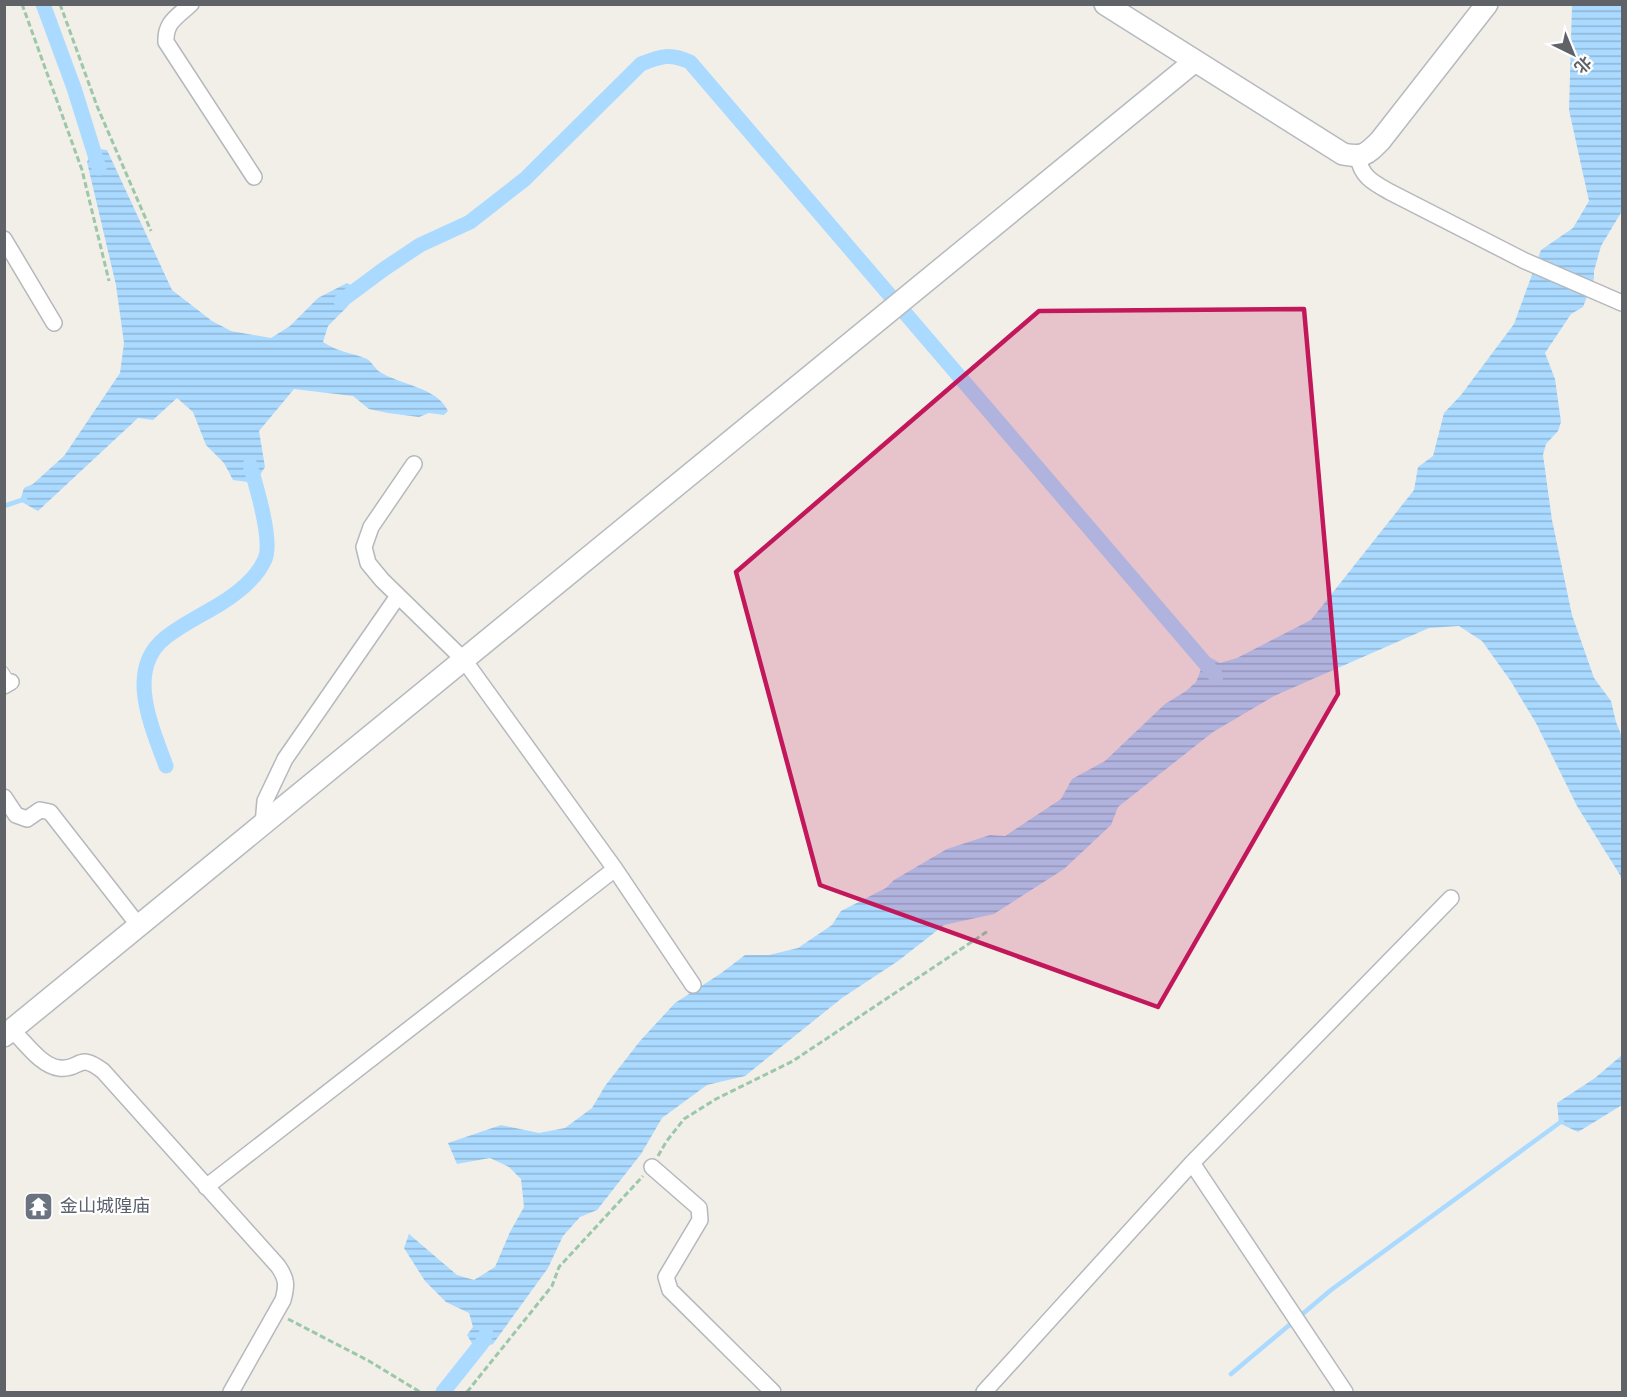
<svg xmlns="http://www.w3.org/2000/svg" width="1627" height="1397" font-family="'Archivo Narrow','Noto Sans SC',sans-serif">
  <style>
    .water { fill: url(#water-rules) }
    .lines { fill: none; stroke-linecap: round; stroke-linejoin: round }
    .stream { stroke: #aadaff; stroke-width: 4.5 }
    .canal { stroke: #aadaff; stroke-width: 15 }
    .lane-casing { stroke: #b5b8bc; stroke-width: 10 }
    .street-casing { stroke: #b5b8bc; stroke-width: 18 }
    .secondary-casing { stroke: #b6babf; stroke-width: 24 }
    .path { stroke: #9cc7a9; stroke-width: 3; stroke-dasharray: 6 3; stroke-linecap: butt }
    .lane { stroke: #fff; stroke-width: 8 }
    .street { stroke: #fff; stroke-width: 15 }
    .secondary { stroke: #fff; stroke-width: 21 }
    .marked { fill: #c2185b; fill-opacity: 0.2; stroke: #c2185b; stroke-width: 4.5; stroke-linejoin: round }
    .labels { text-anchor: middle; stroke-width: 4.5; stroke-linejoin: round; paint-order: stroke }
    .worship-label { font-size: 18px; fill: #5b616d; stroke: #fff; text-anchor: start }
  </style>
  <defs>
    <pattern id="water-rules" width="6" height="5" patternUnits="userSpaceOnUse" patternTransform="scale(1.5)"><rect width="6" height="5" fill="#aadaff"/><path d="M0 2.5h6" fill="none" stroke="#8eb4d2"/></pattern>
  </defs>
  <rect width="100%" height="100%" fill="#f1efe8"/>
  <!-- water -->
  <path class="water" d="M 1572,5 L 1622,5 L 1622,211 L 1601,246 L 1594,271 L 1594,278 L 1583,307 L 1571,314 L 1545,353 L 1555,379 L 1561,422 L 1558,431 L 1546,444 L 1543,455 L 1552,520 L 1572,615 L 1594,678 L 1611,701 L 1616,722 L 1622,737 L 1622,883 L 1620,875 L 1577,806 L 1536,723 L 1510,680 L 1482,641 L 1459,626 L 1429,628 L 1274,696 L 1213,732 L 1118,807 L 1111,825 L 1064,869 L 994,914 L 944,925 L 898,961 L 842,998 L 745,1076 L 707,1085 L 662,1118 L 641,1154 L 597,1210 L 580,1217 L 563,1236 L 548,1268 L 493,1344 L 476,1350 L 467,1335 L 473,1327 L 469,1313 L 446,1302 L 425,1281 L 404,1248 L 409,1234 L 457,1275 L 474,1280 L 495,1267 L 510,1232 L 524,1207 L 521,1179 L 509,1167 L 490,1158 L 457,1164 L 448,1143 L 501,1125 L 539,1133 L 565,1128 L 592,1108 L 605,1086 L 640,1041 L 675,1003 L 720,974 L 745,955 L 769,955 L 798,948 L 832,925 L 841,911 L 886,888 L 894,880 L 947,849 L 990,835 L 1005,836 L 1061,799 L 1072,779 L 1105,761 L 1165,704 L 1186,691 L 1196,682 L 1204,662 L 1211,658 L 1220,663 L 1237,658 L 1311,620 L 1414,490 L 1418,467 L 1433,456 L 1444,413 L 1461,395 L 1514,324 L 1541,250 L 1573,228 L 1589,201 L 1569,110 Z
    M 93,148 L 107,150 L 172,290 L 212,321 L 231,331 L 271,338 L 290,326 L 318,298 L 347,283 L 358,289 L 347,307 L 328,326 L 323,342 C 339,353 351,352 367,359 C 372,362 375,369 380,372 C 400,385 437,387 448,411 L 444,415 L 429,413 L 419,417 L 388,413 L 369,409 L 353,396 L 294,389 L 259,431 L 265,467 L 255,483 L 233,480 L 224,463 L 206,445 L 193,412 L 177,398 L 153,420 L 138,418 L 38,511 L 20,501 L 24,488 L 33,484 L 64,456 L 120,373 L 124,343 L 116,285 L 87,162 Z
    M 1622,1055 L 1622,1105 L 1578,1132 L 1559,1123 L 1557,1103 L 1595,1078 Z"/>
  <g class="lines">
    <!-- stream -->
    <path class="stream" d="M 4,506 L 25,499
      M 1231,1374 L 1331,1290 L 1562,1121"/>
    <!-- canal -->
    <path class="canal" d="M 43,4 L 74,88 L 99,168
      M 341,301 L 384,269 L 420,245 L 470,222 L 525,179 L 641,64 C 661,56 670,53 690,62 L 1216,676
      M 166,766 C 152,727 125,670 165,638 C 181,625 202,615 220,604 C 236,594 257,578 265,559 C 273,541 256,485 250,465
      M 443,1392 L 482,1343 L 486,1334"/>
    <defs>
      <path id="lane" d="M 4,671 L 11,682"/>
      <path id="street" d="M 191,4 C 177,17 165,22 166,42 L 254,177
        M 1358,157 C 1361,177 1374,183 1390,192 L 1525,261 L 1622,303
        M 4,239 L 54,323
        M 4,686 L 11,682
        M 4,797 L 16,815 L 27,819 L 40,810 L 50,812 L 139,926
        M 263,825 L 265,801 L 285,759 L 398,596
        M 615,869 L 693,985
        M 12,1030 C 25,1042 41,1066 59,1068 C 81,1071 77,1051 103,1071 L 278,1266 C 287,1279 287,1285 283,1300 L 231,1392
        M 652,1167 L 699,1208 L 700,1220 L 666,1277 L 670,1290 L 773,1392
        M 206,1187 L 615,869 L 464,660 L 382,580 L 368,563 L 364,547 L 371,527 L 414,464
        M 984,1392 L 1192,1163
        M 1345,1392 L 1192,1163 L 1451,898"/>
      <path id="secondary" d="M 1105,4 L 1343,154 C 1363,158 1366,155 1380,141 L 1487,4
        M 4,1036 L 1195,61"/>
    </defs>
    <!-- lane casing -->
    <use href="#lane" class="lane-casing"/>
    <!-- street casing -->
    <use href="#street" class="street-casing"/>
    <!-- secondary casing -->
    <use href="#secondary" class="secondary-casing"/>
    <!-- path -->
    <path class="path" d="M 22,4 L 82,170 L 109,281
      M 60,4 L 97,106 L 151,231
      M 658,1156 L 666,1142 L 684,1119 L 716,1099 L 793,1061 L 988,931
      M 288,1319 L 369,1361 L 420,1392
      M 467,1392 L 552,1286 L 559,1267 L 643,1176"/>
    <!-- lane -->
    <use href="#lane" class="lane"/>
    <!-- street -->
    <use href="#street" class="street"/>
    <!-- secondary -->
    <use href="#secondary" class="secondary"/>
  </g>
  <!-- marked area -->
  <path class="marked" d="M 1304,309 L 1338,694 L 1158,1007 L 820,885 L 736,572 L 1039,311 Z"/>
  <!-- icons -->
  <defs>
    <symbol id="temple-square" viewBox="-11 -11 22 22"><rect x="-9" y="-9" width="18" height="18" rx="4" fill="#6b7280" stroke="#fff"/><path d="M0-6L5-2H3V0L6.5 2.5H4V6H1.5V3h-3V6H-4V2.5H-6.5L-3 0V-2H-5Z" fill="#fff"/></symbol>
  </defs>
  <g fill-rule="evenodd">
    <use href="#temple-square" x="22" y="1190" width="33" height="33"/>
  </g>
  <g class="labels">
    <!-- worship labels -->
    <g class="worship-label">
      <text x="60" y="1212">金山城隍庙</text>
    </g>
  </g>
  <!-- border -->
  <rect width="1627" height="1397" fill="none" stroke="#5f6368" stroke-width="12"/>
  <!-- north arrow -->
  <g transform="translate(1573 54) rotate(137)" stroke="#ffffff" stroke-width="4.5" paint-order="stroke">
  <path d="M0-4.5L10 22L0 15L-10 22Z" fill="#5f6368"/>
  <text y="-9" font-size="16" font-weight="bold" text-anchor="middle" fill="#5f6368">北</text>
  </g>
</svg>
